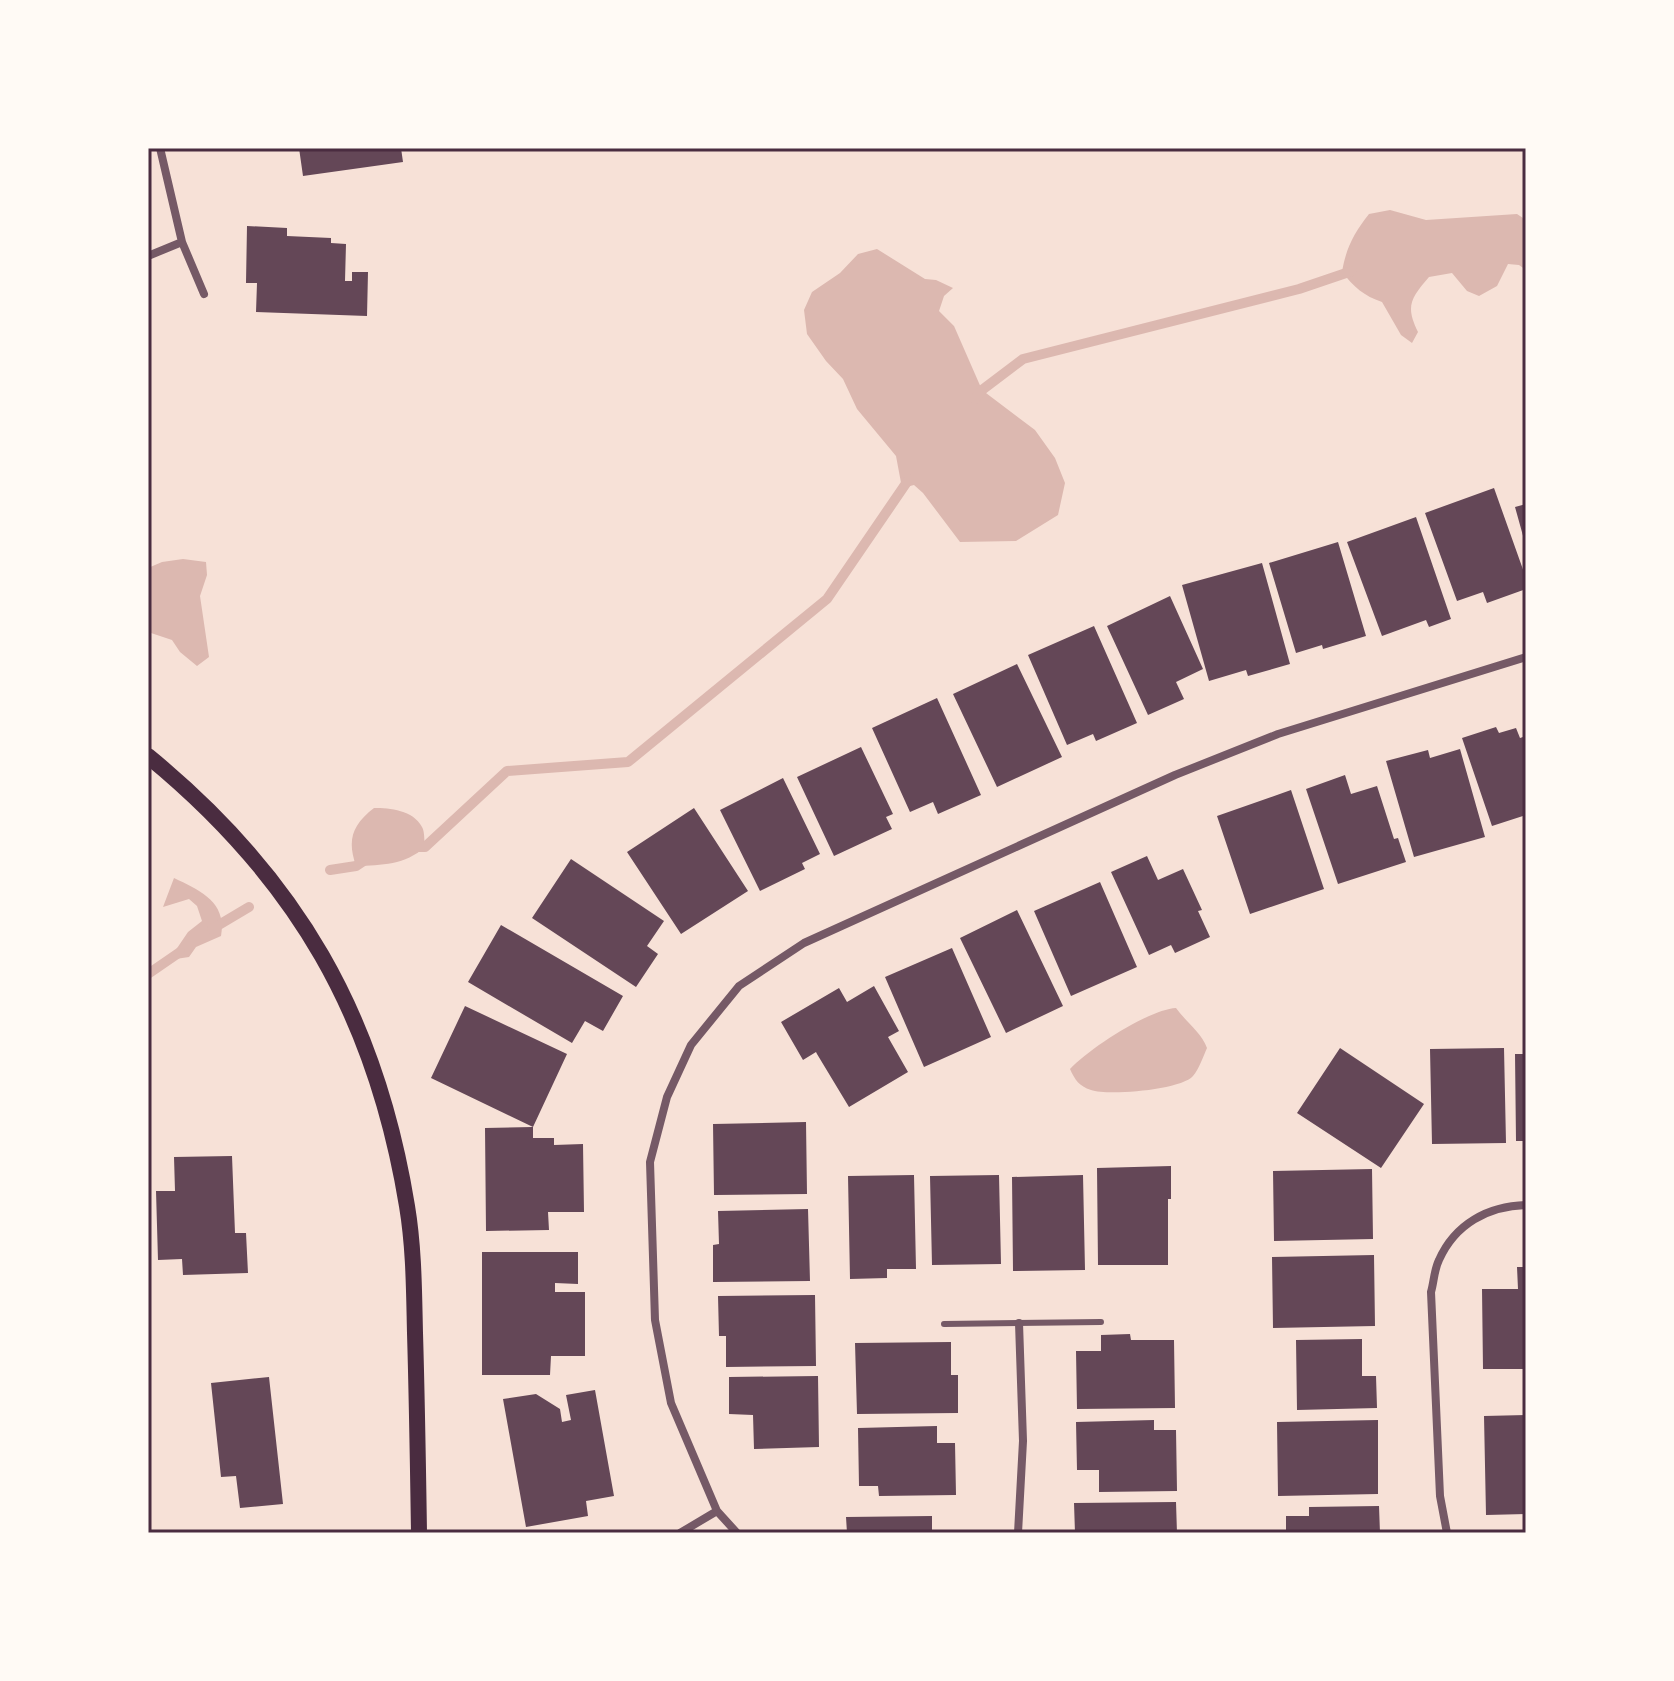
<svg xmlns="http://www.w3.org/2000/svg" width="1674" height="1681" font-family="'Zilla Slab',serif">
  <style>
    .water { fill: #dcb8b0 }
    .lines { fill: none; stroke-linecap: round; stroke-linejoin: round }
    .stream { stroke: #dcb8b0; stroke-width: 10 }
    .building { fill: #644757 }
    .service { stroke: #755966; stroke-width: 6 }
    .minor { stroke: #755966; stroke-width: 8 }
    .secondary { stroke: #4a2c40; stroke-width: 16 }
    .neatline { fill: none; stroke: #4a2c40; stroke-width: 3 }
  </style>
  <rect width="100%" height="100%" fill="#f7e1d7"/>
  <!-- water -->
  <path class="water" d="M 1390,210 L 1426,220 L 1517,214 L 1526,220 L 1526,270 L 1519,265 L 1508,264 L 1497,286 L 1479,296 L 1467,291 L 1452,273 L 1429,277 C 1411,298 1405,306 1418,332 L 1412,343 L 1401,335 L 1382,302 C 1364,296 1354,287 1342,272 C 1346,248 1354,233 1369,214 Z
    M 877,249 L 925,279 L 936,280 L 953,288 L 944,296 L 939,311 L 954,326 L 982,390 L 1035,430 L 1055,458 L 1065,483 L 1058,515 L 1016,541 L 960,542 L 923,493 L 914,485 L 902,488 L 896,456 L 857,409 L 843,379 L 826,361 L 807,334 L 804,310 L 812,292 L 840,273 L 858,254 Z
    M 183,559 L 206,562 L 207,575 L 200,596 L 209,657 L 197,666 L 180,652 L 172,640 L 148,632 L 148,568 L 162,562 Z
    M 374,808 C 390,808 413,810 422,827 C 425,832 424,842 425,847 C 405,865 382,865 356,866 C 347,840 352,825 374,808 Z
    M 174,878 C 201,891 227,902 221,936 L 196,947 L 189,957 L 169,960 L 188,932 L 202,921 L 197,906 L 189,899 L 163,907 Z
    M 1176,1008 C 1187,1023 1201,1032 1207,1048 C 1203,1057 1199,1069 1193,1076 C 1181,1090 1108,1096 1091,1090 C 1079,1086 1075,1080 1070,1069 C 1090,1048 1148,1010 1176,1008 Z"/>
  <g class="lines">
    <!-- stream -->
    <path class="stream" d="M 975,399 L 982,390 L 1023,359 L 1299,289 L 1352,271
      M 413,847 L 425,847 L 507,771 L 628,762 L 827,599 L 909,479
      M 330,870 L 356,866 L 365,860
      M 212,929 L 249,907
      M 148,974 L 180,952"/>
  </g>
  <!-- building -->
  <path class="building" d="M 299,148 L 401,148 L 403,162 L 303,176 Z
    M 247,226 L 287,228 L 287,236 L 331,238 L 331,243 L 346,244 L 345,281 L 352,281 L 352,272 L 368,272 L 367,316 L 256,312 L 257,283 L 246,283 Z
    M 1494,488 L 1526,578 L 1526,589 L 1487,603 L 1483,592 L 1457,601 L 1425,513 Z
    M 1526,504 L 1526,543 L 1525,543 L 1515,507 Z
    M 1416,517 L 1451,619 L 1429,627 L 1426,620 L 1382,636 L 1347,542 Z
    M 1338,542 L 1366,636 L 1323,649 L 1322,645 L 1296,653 L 1269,563 Z
    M 1262,563 L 1290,664 L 1248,676 L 1246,670 L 1209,681 L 1182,585 Z
    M 1170,596 L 1203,669 L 1176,682 L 1184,699 L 1148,715 L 1107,626 Z
    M 1094,626 L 1137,723 L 1096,741 L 1093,734 L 1067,745 L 1028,655 Z
    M 1017,664 L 1062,757 L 997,787 L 953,694 Z
    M 937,698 L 981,795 L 938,814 L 933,802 L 910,812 L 872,728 Z
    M 1496,727 L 1499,733 L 1516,728 L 1520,738 L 1526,736 L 1526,815 L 1492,826 L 1462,738 Z
    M 861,747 L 893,814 L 886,817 L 892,829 L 834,856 L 797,777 Z
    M 1460,749 L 1485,837 L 1414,857 L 1386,761 L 1428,750 L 1430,758 Z
    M 1345,775 L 1351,794 L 1377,786 L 1394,839 L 1398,838 L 1406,862 L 1338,884 L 1306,789 Z
    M 783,778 L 820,854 L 802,863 L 805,869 L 760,891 L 720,810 Z
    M 1291,790 L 1324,889 L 1250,914 L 1217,816 Z
    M 694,808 L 748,891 L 681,934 L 627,852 Z
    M 1147,856 L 1158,880 L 1183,869 L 1202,910 L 1198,911 L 1210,937 L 1175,953 L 1171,945 L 1149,955 L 1111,872 Z
    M 571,859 L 664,921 L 647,946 L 658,954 L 636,987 L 532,918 Z
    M 1100,882 L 1137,967 L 1071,996 L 1034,911 Z
    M 1017,910 L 1063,1006 L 1006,1033 L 960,938 Z
    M 501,925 L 623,996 L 603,1031 L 585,1021 L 572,1043 L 468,982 Z
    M 952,948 L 991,1037 L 924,1067 L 885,977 Z
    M 874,986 L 899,1031 L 888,1037 L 908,1072 L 849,1107 L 817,1054 L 816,1052 L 803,1060 L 781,1022 L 839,988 L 847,1002 Z
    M 465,1006 L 567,1054 L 533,1127 L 431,1078 Z
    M 1340,1048 L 1424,1104 L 1381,1168 L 1297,1113 Z
    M 1504,1048 L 1506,1143 L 1432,1144 L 1430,1049 Z
    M 1515,1054 L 1526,1054 L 1526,1141 L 1516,1141 Z
    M 806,1122 L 807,1194 L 714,1195 L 713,1124 Z
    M 533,1127 L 533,1138 L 554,1138 L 554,1145 L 583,1144 L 584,1212 L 548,1212 L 549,1230 L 486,1231 L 485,1128 Z
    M 232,1156 L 235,1233 L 246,1233 L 248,1273 L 183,1275 L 182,1259 L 158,1260 L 156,1191 L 175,1191 L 174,1157 Z
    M 1171,1166 L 1171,1199 L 1168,1199 L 1168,1265 L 1098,1265 L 1097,1168 Z
    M 1372,1169 L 1373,1239 L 1274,1241 L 1273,1171 Z
    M 914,1175 L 916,1269 L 887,1269 L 887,1278 L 850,1279 L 848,1176 Z
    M 999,1175 L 1001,1264 L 932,1265 L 930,1176 Z
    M 1083,1175 L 1085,1270 L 1013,1271 L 1012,1177 Z
    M 808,1209 L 810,1281 L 713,1282 L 713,1245 L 719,1244 L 718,1211 Z
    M 482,1252 L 578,1252 L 578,1284 L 555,1283 L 555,1292 L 585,1292 L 585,1356 L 551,1356 L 550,1375 L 482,1375 Z
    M 1374,1255 L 1375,1326 L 1273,1328 L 1272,1257 Z
    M 1517,1267 L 1526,1267 L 1526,1369 L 1483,1369 L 1482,1289 L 1518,1289 Z
    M 815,1295 L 816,1366 L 726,1367 L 726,1336 L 719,1336 L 718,1296 Z
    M 1130,1334 L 1131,1340 L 1174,1340 L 1175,1408 L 1077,1409 L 1076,1351 L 1101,1351 L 1101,1335 Z
    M 1362,1339 L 1362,1376 L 1376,1376 L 1377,1408 L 1297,1410 L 1296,1340 Z
    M 951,1342 L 951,1375 L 958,1375 L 958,1413 L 857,1414 L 855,1343 Z
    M 818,1376 L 819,1447 L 754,1449 L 753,1415 L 729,1414 L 729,1377 Z
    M 269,1377 L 283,1504 L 240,1508 L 236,1476 L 221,1477 L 211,1383 Z
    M 595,1390 L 614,1496 L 586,1501 L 588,1516 L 526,1527 L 503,1399 L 536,1394 L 560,1409 L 562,1422 L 571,1420 L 566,1395 Z
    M 1526,1415 L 1526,1514 L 1486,1515 L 1484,1416 Z
    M 1154,1420 L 1154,1430 L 1176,1430 L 1177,1491 L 1099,1492 L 1099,1470 L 1077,1470 L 1076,1422 Z
    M 1378,1420 L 1378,1494 L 1278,1496 L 1277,1422 Z
    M 937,1426 L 937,1443 L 955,1443 L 956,1495 L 879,1496 L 878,1486 L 859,1486 L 858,1428 Z
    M 1176,1502 L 1177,1533 L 1075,1533 L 1074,1503 Z
    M 1379,1506 L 1380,1533 L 1286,1533 L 1286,1516 L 1309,1516 L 1309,1507 Z
    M 932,1516 L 932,1533 L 847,1533 L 846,1517 Z"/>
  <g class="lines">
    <!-- service -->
    <path class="service" d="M 944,1324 L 1101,1322"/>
    <!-- minor -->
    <path class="minor" d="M 160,148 L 182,242 L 204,294
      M 148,256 L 182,242
      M 680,1533 L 717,1511
      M 737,1533 L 717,1511 L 671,1403 L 655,1320 L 650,1162 L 667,1097 L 691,1045 L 739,986 L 804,943 L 1175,775 L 1278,734 L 1526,657
      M 1018,1533 L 1023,1441 L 1019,1323
      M 1447,1533 L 1440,1496 L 1431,1292 C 1434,1282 1434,1270 1439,1260 C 1455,1224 1488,1206 1526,1205"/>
    <!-- secondary -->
    <path class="secondary" d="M 148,756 C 297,878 376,1016 407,1206 C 414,1248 414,1291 415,1333 C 417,1400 418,1466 419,1533"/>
  </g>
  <!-- border -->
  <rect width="1674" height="1681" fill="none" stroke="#fffaf5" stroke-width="300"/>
  <rect x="150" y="150" width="1374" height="1381" class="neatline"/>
</svg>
